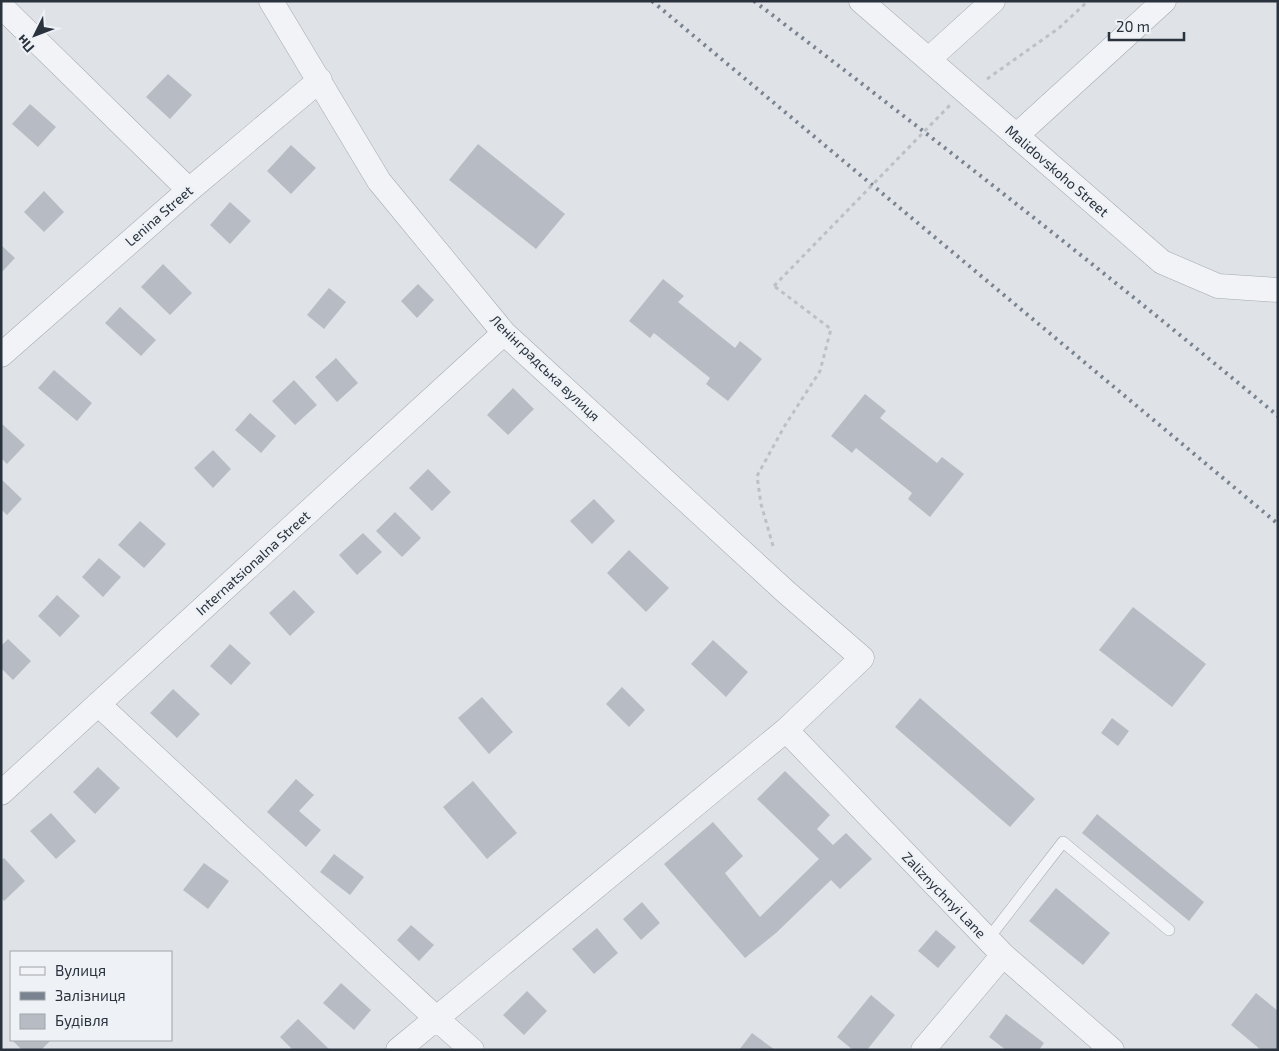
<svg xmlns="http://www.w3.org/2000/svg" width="1279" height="1051" font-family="'Exo 2',sans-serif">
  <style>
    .building { fill: #b7bcc4 }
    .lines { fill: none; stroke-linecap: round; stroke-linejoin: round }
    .lane-casing { stroke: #a5aab1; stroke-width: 12 }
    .street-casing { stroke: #a5aab1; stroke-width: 25 }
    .path { stroke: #bdc1c6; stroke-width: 3; stroke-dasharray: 4 4; stroke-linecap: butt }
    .lane { stroke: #f1f3f6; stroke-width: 11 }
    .street { stroke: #f1f3f6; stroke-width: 24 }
    .rail { stroke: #798390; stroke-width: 4; stroke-dasharray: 2.5 5; stroke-linecap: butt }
    .path-bridge { stroke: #bdc1c6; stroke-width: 3; stroke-dasharray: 4 4; stroke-linecap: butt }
    .labels { text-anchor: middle; stroke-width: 4.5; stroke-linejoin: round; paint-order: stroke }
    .street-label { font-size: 14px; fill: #29323d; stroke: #eef1f5 }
  </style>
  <rect width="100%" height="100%" fill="#dfe3e7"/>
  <!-- building -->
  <path class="building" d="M 168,74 L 192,95 L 170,119 L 146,97 Z
    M 30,104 L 56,127 L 38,147 L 12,124 Z
    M 478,144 L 565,214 L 536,249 L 449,180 Z
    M 291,145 L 316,168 L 291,194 L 267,171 Z
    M 44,191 L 64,212 L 44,232 L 24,212 Z
    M 230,202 L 251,221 L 230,244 L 210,225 Z
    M 1,245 L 15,258 L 1,273 Z
    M 163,264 L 192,293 L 170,315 L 141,287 Z
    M 663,279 L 684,296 L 678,302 L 735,348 L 740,341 L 762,359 L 728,401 L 706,384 L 710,378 L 654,333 L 650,338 L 629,321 Z
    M 418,284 L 434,300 L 417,318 L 401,301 Z
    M 329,288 L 346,302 L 324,329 L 307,315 Z
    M 120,307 L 156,340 L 141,356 L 105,323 Z
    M 336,358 L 358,383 L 337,402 L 315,377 Z
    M 54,370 L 92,403 L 77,421 L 38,388 Z
    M 294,380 L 317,405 L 295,425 L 272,401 Z
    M 513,388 L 534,409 L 508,435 L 487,415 Z
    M 865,394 L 886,411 L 880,418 L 937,463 L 942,457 L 964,474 L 930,517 L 908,499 L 912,493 L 856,448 L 852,453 L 831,436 Z
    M 250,413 L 276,436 L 261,453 L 235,430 Z
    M 1,423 L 25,445 L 7,464 L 1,458 Z
    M 213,450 L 231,469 L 213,488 L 194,468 Z
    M 428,469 L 451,492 L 432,511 L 409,488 Z
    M 1,479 L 22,499 L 7,515 L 1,509 Z
    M 594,499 L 615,521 L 592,544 L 570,521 Z
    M 395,512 L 421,538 L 402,557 L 376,531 Z
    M 140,521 L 166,544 L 144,568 L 118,545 Z
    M 363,533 L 382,552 L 357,575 L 339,555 Z
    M 629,550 L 669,588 L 646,612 L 607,573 Z
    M 99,558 L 121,577 L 103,597 L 82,577 Z
    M 294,590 L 315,612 L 290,636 L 269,613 Z
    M 57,595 L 80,616 L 60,637 L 38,616 Z
    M 1133,607 L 1206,664 L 1172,707 L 1099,650 Z
    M 8,639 L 31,661 L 13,680 L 1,668 L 1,646 Z
    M 713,640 L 748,672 L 726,697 L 691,664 Z
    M 230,644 L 251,663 L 231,685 L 210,666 Z
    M 622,687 L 645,710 L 629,727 L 606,704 Z
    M 173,689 L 200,714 L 177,738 L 150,713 Z
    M 482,697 L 513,732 L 489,754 L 458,718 Z
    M 920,698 L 1035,799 L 1010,827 L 895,727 Z
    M 1112,718 L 1129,731 L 1118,746 L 1101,733 Z
    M 98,767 L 120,788 L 95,814 L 73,792 Z
    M 785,771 L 830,815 L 817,829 L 833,845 L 846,833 L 872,859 L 840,889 L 831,880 L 776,933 L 745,958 L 664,864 L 713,822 L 743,856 L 725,873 L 760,917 L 819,859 L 757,799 Z
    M 296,779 L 314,795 L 299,811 L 321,830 L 306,847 L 267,812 Z
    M 473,781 L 517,833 L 487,859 L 443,807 Z
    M 51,813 L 76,841 L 56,859 L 30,831 Z
    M 1097,814 L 1204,902 L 1189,921 L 1082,833 Z
    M 334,854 L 364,877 L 350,895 L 320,872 Z
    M 4,858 L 25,881 L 4,901 L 1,898 L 1,860 Z
    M 204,863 L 229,881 L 208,909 L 183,890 Z
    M 1056,888 L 1110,933 L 1083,965 L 1029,921 Z
    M 642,902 L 660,923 L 641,940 L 623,919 Z
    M 411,925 L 434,945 L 419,961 L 397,940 Z
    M 597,928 L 618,953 L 594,974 L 572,949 Z
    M 936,930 L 956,947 L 938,968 L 918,951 Z
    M 341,983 L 371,1010 L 354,1030 L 323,1003 Z
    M 527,991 L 547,1011 L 524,1035 L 503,1015 Z
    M 1256,993 L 1278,1011 L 1278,1050 L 1261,1050 L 1231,1025 Z
    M 871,995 L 895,1015 L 867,1050 L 853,1050 L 837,1037 Z
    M 1006,1014 L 1044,1043 L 1039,1050 L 1006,1050 L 989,1037 Z
    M 298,1019 L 330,1050 L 293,1050 L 280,1037 Z
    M 752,1033 L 775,1050 L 739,1050 Z
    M 12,1040 L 48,1040 L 50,1041 L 41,1050 L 22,1050 Z"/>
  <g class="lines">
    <defs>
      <path id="lane" d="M 988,939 L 1063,842 L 1169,930"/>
      <path id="street" d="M 271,1 L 379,181 L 504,333 L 786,592 L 862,658 L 786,730 L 398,1050
        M 861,1 L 1162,262 L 1218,286 L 1278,290
        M 1,6 L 189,190
        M 929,59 L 993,1
        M 1016,136 L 1164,1
        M 1,355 L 189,190 L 320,80
        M 98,704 L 437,1019 L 472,1050
        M 786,730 L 1003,955 L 1112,1050
        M 1,793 L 504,333
        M 923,1050 L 1003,955"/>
    </defs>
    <!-- lane casing -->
    <use href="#lane" class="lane-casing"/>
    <!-- street casing -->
    <use href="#street" class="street-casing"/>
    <!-- path -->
    <path class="path" d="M 987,79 L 1059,28 L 1088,1
      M 773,546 L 761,504 L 757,476 L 784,427 L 820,371 L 831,329 L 774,286"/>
    <!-- lane -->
    <use href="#lane" class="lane"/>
    <!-- street -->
    <use href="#street" class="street"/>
    <!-- rail -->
    <path class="rail" d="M 652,1 L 1278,524
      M 754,1 C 931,136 1107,273 1278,416"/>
    <!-- path-bridge -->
    <path class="path-bridge" d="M 774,286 L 951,104"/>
  </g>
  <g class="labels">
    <!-- street labels -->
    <g class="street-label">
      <text transform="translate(1057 171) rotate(41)" y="5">Malidovskoho Street</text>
      <text transform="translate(159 216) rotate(-41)" y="5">Lenina Street</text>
      <text transform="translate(545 368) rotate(44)" y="5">Ленінградська вулиця</text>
      <text transform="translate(253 563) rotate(-42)" y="5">Internatsionalna Street</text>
      <text transform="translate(944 895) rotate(46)" y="5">Zaliznychnyi Lane</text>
    </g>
  </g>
  <!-- border -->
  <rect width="1279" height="1051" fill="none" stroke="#29323d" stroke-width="5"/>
  <!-- legend -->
  <rect x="10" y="951" width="162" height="90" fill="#eef1f5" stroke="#9fa5ab"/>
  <rect x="20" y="967" width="25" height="8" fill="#f1f3f6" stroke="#9fa5ab"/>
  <text x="55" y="976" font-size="15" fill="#29323d">Вулиця</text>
  <rect x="20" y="992" width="25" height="8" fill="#798390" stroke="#9fa5ab"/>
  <text x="55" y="1001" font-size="15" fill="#29323d">Залізниця</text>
  <rect x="20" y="1014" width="25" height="15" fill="#b7bcc4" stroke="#9fa5ab"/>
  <text x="55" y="1026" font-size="15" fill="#29323d">Будівля</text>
  <!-- north arrow -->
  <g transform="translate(35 35) rotate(228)" stroke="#eef1f5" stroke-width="4" paint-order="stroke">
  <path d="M0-4L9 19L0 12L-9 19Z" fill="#29323d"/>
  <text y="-8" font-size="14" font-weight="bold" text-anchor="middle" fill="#29323d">Пн</text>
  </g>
  <!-- scale -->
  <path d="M1109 32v8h75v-8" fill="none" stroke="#29323d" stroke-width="2.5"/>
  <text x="1116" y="32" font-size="15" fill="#29323d" stroke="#eef1f5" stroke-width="4" paint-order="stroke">20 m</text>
</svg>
